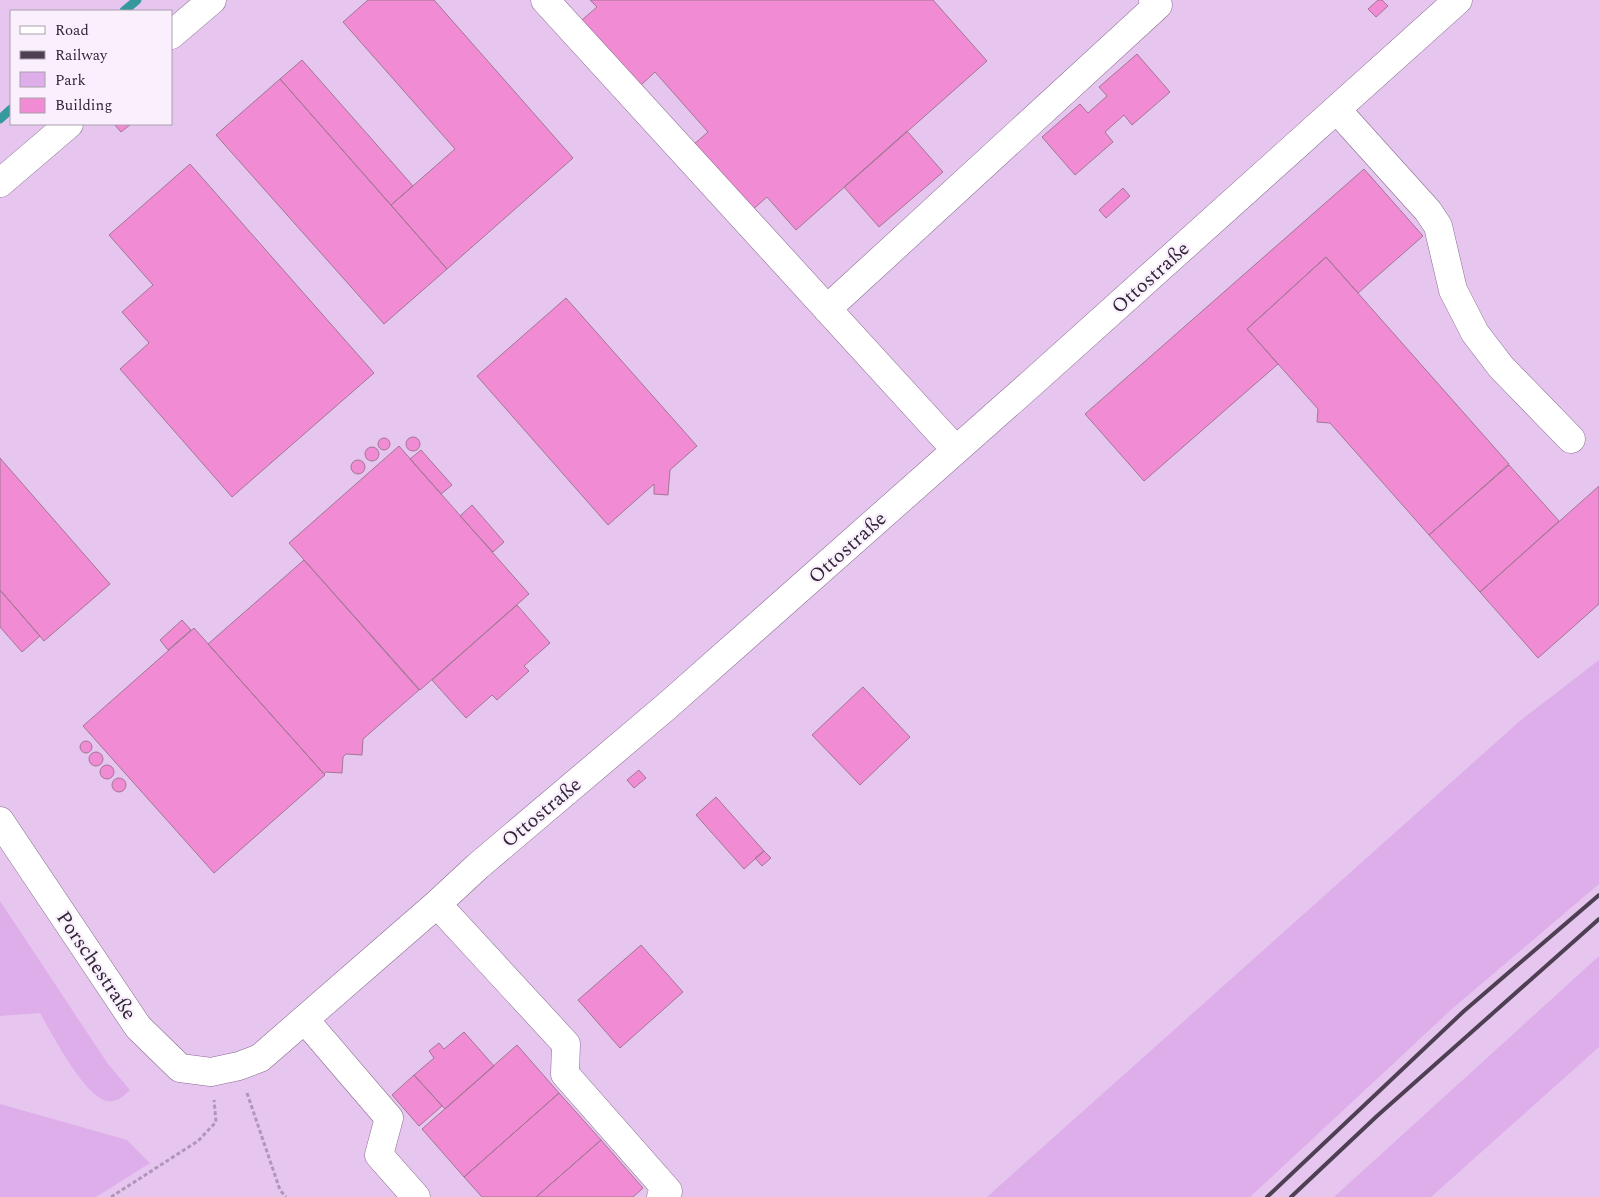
<svg xmlns="http://www.w3.org/2000/svg" width="1599" height="1197" font-family="Spectral,serif">
  <style>
    .green { fill: #ddaeea }
    .lines { fill: none; stroke-linecap: round; stroke-linejoin: round }
    .stream { stroke: #36999d; stroke-width: 9 }
    .building { fill: #f18bd3; stroke: #a07793 }
    .minor-casing { stroke: #876a8e; stroke-width: 29 }
    .path { stroke: #b096b7; stroke-width: 3; stroke-dasharray: 4 2.5; stroke-linecap: butt }
    .minor { stroke: #fff; stroke-width: 28 }
    .rail { stroke: #4e3f53; stroke-width: 4 }
    .labels { text-anchor: middle; stroke-width: 4.5; stroke-linejoin: round; paint-order: stroke }
    .street-label { font-size: 20px; fill: #322636; stroke: #faf0fd }
  </style>
  <rect width="100%" height="100%" fill="#e6c6ef"/>
  <!-- green -->
  <path class="green" d="M 1599,660 L 1599,884 L 1453,1008 L 1250,1197 L 987,1197 L 1521,720 Z
    M 0,901 L 108,1064 L 130,1090 C 124,1096 116,1103 107,1101 C 84,1096 52,1034 40,1013 L 0,1016 Z
    M 1599,956 L 1599,1047 L 1431,1197 L 1334,1197 Z
    M 0,1104 L 127,1140 L 150,1163 L 96,1197 L 0,1197 Z"/>
  <g class="lines">
    <!-- stream -->
    <path class="stream" d="M 124,11 L 137,0
      M 0,119 L 11,109"/>
  </g>
  <!-- building -->
  <path class="building" d="M 368,0 L 434,0 L 573,158 L 447,269 L 391,205 L 455,149 L 343,22 Z
    M 590,0 L 933,0 L 987,61 L 796,230 L 767,197 L 751,211 L 693,145 L 708,132 L 655,72 L 640,86 L 582,20 L 597,7 Z
    M 1378,0 L 1382,0 L 1388,6 L 1376,17 L 1368,9 Z
    M 1137,54 L 1170,92 L 1132,125 L 1124,115 L 1105,132 L 1113,142 L 1075,175 L 1042,137 L 1080,104 L 1088,113 L 1107,96 L 1099,87 Z
    M 302,60 L 413,186 L 391,205 L 280,79 Z
    M 280,79 L 447,269 L 384,324 L 216,135 Z
    M 114,124 L 131,124 L 121,132 Z
    M 907,131 L 943,172 L 879,227 L 844,187 Z
    M 190,164 L 374,373 L 232,497 L 120,369 L 149,343 L 122,312 L 153,285 L 109,235 Z
    M 1364,169 L 1423,236 L 1358,293 L 1326,257 L 1247,329 L 1278,364 L 1144,481 L 1085,414 Z
    M 1123,188 L 1130,196 L 1106,218 L 1099,210 Z
    M 1326,257 L 1509,464 L 1429,535 L 1330,423 L 1317,422 L 1318,409 L 1247,329 Z
    M 566,298 L 697,446 L 670,470 L 668,495 L 654,494 L 654,484 L 608,525 L 477,376 Z
    M406 444a7 7 0 1 1 14 0a7 7 0 1 1-14 0Z
    M378 444a6 6 0 1 1 12 0a6 6 0 1 1-12 0Z
    M 399,446 L 529,594 L 420,690 L 289,543 Z
    M365 454a7 7 0 1 1 14 0a7 7 0 1 1-14 0Z
    M 421,450 L 452,485 L 441,494 L 410,459 Z
    M 0,458 L 110,584 L 44,641 L 0,590 Z
    M351 467a7 7 0 1 1 14 0a7 7 0 1 1-14 0Z
    M 1509,465 L 1559,521 L 1480,592 L 1429,535 Z
    M 1599,486 L 1599,604 L 1538,658 L 1480,592 Z
    M 472,505 L 504,542 L 493,552 L 460,516 Z
    M 304,560 L 419,690 L 363,739 L 362,755 L 346,754 L 343,757 L 342,773 L 326,772 L 324,774 L 208,644 Z
    M 0,590 L 40,636 L 22,652 L 0,627 Z
    M 517,605 L 550,643 L 524,666 L 529,671 L 497,700 L 492,695 L 466,718 L 432,680 Z
    M 182,620 L 191,630 L 168,650 L 160,640 Z
    M 194,628 L 325,775 L 214,873 L 83,726 Z
    M 863,687 L 910,737 L 860,785 L 812,735 Z
    M80 747a6 6 0 1 1 12 0a6 6 0 1 1-12 0Z
    M89 759a7 7 0 1 1 14 0a7 7 0 1 1-14 0Z
    M100 772a7 7 0 1 1 14 0a7 7 0 1 1-14 0Z
    M 639,770 L 646,778 L 634,788 L 627,780 Z
    M112 785a7 7 0 1 1 14 0a7 7 0 1 1-14 0Z
    M 716,797 L 764,851 L 744,869 L 696,815 Z
    M 764,851 L 771,858 L 762,866 L 755,858 Z
    M 641,945 L 683,992 L 620,1048 L 578,1000 Z
    M 464,1032 L 494,1066 L 445,1109 L 414,1075 L 434,1058 L 429,1051 L 439,1043 L 444,1049 Z
    M 517,1045 L 559,1093 L 464,1177 L 422,1129 Z
    M 414,1075 L 442,1106 L 419,1126 L 392,1095 Z
    M 559,1093 L 601,1140 L 536,1197 L 482,1197 L 464,1177 Z
    M 601,1140 L 643,1188 L 633,1197 L 536,1197 Z"/>
  <g class="lines">
    <defs>
      <path id="minor" d="M 545,0 L 956,450
        M 171,35 L 212,0
        M 1337,110 L 1428,211 L 1438,226 L 1453,290 L 1475,333 L 1501,367 L 1571,439
        M 0,183 L 69,124
        M 827,309 L 1158,5 L 1153,0
        M 0,821 L 138,1027 L 180,1068 L 211,1072 L 239,1066 L 260,1058 L 437,904 L 478,866 L 667,706 L 1034,381 L 1458,0
        M 437,904 L 566,1044 L 565,1074 L 668,1191 L 661,1197
        M 305,1020 L 389,1118 L 379,1155 L 416,1197"/>
    </defs>
    <!-- minor casing -->
    <use href="#minor" class="minor-casing"/>
    <!-- path -->
    <path class="path" d="M 247,1093 L 280,1190 L 286,1197
      M 111,1197 L 198,1141 L 216,1122 L 214,1100"/>
    <!-- minor -->
    <use href="#minor" class="minor"/>
    <!-- rail -->
    <path class="rail" d="M 1267,1197 L 1464,1011 L 1599,895
      M 1291,1197 L 1377,1116 L 1599,919"/>
  </g>
  <g class="labels">
    <!-- street labels -->
    <g class="street-label">
      <text transform="translate(1150 277) rotate(-42)" y="7">Ottostraße</text>
      <text transform="translate(847 547) rotate(-42)" y="7">Ottostraße</text>
      <text transform="translate(541 812) rotate(-40)" y="7">Ottostraße</text>
      <text transform="translate(97 965) rotate(56)" y="7">Porschestraße</text>
    </g>
  </g>
  <!-- legend -->
  <rect x="10" y="10" width="162" height="115" fill="#faf0fd" stroke="#aa9fad"/>
  <rect x="20" y="26" width="25" height="8" fill="#ffffff" stroke="#aa9fad"/>
  <text x="55" y="35" font-size="15" fill="#322636">Road</text>
  <rect x="20" y="51" width="25" height="8" fill="#4e3f53" stroke="#aa9fad"/>
  <text x="55" y="60" font-size="15" fill="#322636">Railway</text>
  <rect x="20" y="72" width="25" height="15" fill="#ddaeea" stroke="#aa9fad"/>
  <text x="55" y="85" font-size="15" fill="#322636">Park</text>
  <rect x="20" y="98" width="25" height="15" fill="#f18bd3" stroke="#aa9fad"/>
  <text x="55" y="110" font-size="15" fill="#322636">Building</text>
</svg>
